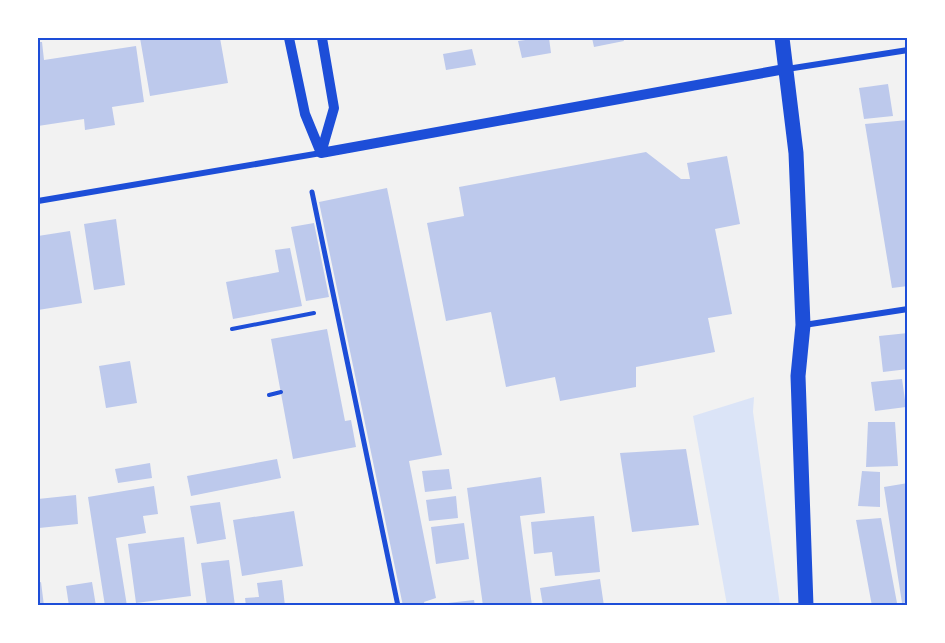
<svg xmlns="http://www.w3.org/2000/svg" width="945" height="643" font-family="Manrope,sans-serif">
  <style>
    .green { fill: #dbe4f7 }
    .building { fill: #bdc9ec }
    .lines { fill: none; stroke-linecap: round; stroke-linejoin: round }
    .path { stroke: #1d4ed8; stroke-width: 4 }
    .pedestrian { stroke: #1d4ed8; stroke-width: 5 }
    .minor { stroke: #1d4ed8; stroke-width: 6 }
    .tertiary { stroke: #1d4ed8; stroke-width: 10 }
    .primary { stroke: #1d4ed8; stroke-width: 15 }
    .neatline { fill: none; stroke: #1d4ed8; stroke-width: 2 }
  </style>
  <rect width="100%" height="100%" fill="#f2f2f2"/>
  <!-- green -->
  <path class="green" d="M 754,397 L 753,412 L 780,605 L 727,605 L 693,416 Z"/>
  <!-- building -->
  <path class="building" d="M 140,38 L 220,38 L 228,83 L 150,96 Z
    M 540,38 L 549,38 L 551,53 L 522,58 L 518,41 Z
    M 592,38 L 623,38 L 624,41 L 594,47 Z
    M 38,42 L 42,42 L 44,60 L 136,46 L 144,102 L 112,107 L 115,125 L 85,130 L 84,119 L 38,126 Z
    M 472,49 L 476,65 L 446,70 L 443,54 Z
    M 888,84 L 893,116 L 864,119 L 859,88 Z
    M 908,120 L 908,286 L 892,288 L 865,124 Z
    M 646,152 L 681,179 L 690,179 L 687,163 L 727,156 L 740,224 L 715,229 L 732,314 L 708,318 L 715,352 L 636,367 L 636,387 L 560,401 L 555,377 L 506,387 L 491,312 L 446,321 L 427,223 L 464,216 L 459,187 Z
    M 387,188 L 442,455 L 409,461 L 436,598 L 424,602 L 425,606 L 403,606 L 319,202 Z
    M 116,219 L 125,285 L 94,290 L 84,224 Z
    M 314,223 L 329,297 L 306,301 L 291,227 Z
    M 70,231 L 82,303 L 38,310 L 38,236 Z
    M 290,248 L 302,306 L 233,319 L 226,282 L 279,272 L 275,250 Z
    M 327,329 L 345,421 L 351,420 L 356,447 L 293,459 L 271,339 Z
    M 908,333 L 908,369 L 883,372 L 879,336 Z
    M 130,361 L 137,403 L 106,408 L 99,366 Z
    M 902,379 L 906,407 L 875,411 L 871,382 Z
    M 868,422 L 895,422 L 898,466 L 866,467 Z
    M 686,449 L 699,525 L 632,532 L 620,453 Z
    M 277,459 L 281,478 L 191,496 L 187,476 Z
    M 150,463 L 152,478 L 118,483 L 115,469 Z
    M 449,469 L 452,489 L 425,492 L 422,471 Z
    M 862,471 L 880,472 L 880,507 L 858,506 Z
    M 541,477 L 545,513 L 520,516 L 532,606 L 483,606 L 467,488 Z
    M 908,483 L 908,602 L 902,603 L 884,487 Z
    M 154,486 L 158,514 L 143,516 L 146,533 L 116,538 L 127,606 L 105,606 L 88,497 Z
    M 76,495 L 78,524 L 39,528 L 38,499 Z
    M 456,496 L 458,518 L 429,521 L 426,500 Z
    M 220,502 L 226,539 L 197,544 L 190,506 Z
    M 294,511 L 303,566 L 242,576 L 233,520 Z
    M 594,516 L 600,572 L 555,576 L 552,552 L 534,554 L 531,522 Z
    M 881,518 L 897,603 L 872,606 L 856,520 Z
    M 464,523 L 469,559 L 436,564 L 431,527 Z
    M 184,537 L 191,596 L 136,603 L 128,544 Z
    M 229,560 L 235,606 L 207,606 L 201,563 Z
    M 600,579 L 604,606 L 543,606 L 540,588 Z
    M 282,580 L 285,606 L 246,606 L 245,598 L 259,597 L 257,583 Z
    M 41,582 L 44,606 L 38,606 L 38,583 Z
    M 92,582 L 96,606 L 69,606 L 66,586 Z
    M 474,600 L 475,606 L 449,606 L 448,603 Z"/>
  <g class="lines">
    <!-- path -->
    <path class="path" d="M 232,329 L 314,313
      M 269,395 L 281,392"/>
    <!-- pedestrian -->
    <path class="pedestrian" d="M 312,192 L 398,606"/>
    <!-- minor -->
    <path class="minor" d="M 787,69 L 908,50
      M 38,201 L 321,153
      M 804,325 L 908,309"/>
    <!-- tertiary -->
    <path class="tertiary" d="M 289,38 L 305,114 L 321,153
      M 321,153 L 785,69
      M 321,153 L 334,108 L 322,38"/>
    <!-- primary -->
    <path class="primary" d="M 782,38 L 796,153 L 803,325 L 798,376 L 806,606"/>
  </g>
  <!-- border -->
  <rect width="945" height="643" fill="none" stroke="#ffffff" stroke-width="78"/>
  <rect x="39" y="39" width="867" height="565" class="neatline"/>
</svg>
